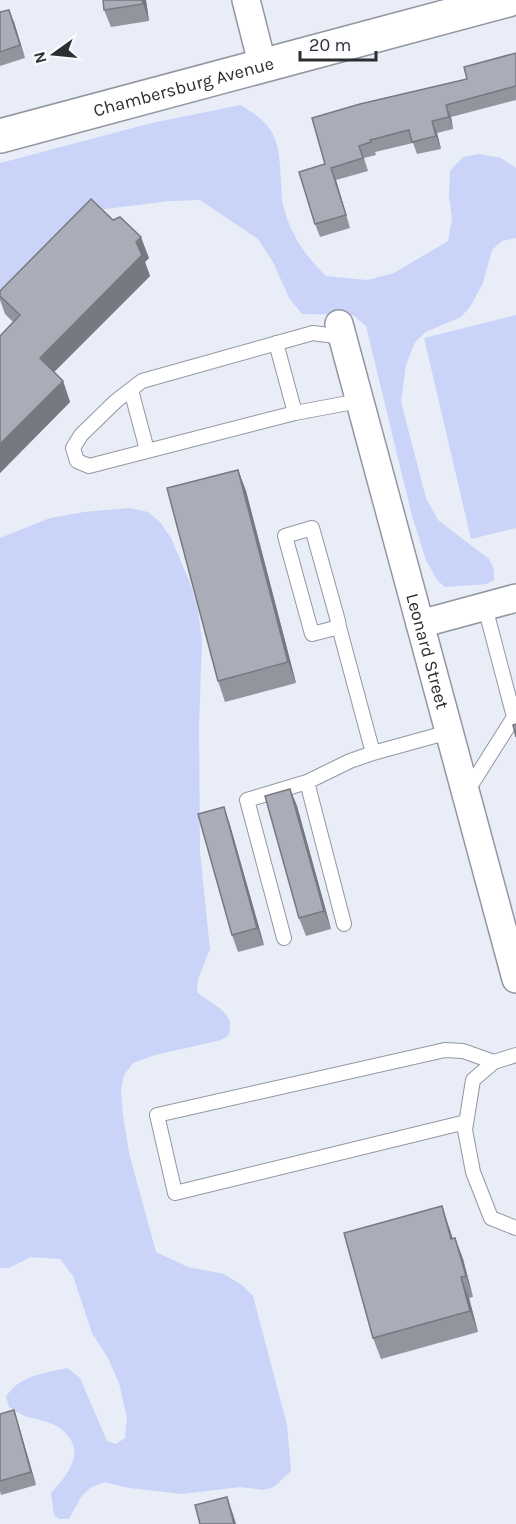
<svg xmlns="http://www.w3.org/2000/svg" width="516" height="1524" font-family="Karla,sans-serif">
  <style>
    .green { fill: #c9d4f8 }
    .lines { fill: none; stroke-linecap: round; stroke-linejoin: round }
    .lane-casing { stroke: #9397a1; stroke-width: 16 }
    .street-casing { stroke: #9397a1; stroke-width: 30 }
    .secondary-casing { stroke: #9397a1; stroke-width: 36 }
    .lane { stroke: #fff; stroke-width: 14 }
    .street { stroke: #fff; stroke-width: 27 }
    .secondary { stroke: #fff; stroke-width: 33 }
    .wall { fill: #92959e }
    .shaded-wall { fill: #777981 }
    .building { fill: #aaadb8; stroke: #777981; stroke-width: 1.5 }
    .labels { text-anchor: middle; stroke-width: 4.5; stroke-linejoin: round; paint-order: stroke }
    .street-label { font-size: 18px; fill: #2d2e32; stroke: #f9faff }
  </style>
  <rect width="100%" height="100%" fill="#e9edf8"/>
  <!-- green -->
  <path class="green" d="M 240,105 C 278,126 279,142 281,182 C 282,189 281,198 283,205 C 291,236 304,254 326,276 L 367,280 L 394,273 L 448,241 L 452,219 L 449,196 L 450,171 L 463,157 L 479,154 L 501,158 L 516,168 L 516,238 L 502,241 L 492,250 L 483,283 L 470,307 L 461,317 L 426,332 L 415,342 L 406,365 L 401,402 L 426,498 L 438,520 L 489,559 L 494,569 L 494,580 L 486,584 L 445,587 L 437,580 L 426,560 L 412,516 L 366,326 L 353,315 L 302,314 L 289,298 L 273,262 L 258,239 L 200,200 L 170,201 L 97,210 L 0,294 L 0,163 L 152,123 Z
    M 516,315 L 516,528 L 471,539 L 424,338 Z
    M 129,508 L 148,512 L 160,522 L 171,538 L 190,583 L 198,610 L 202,640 L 199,727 L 200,852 L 210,949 L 198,979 L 197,992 C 211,1005 238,1012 228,1036 L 221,1040 L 155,1055 L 133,1063 L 124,1075 L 121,1090 L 123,1115 L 129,1153 L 156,1252 L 188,1267 L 224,1274 L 242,1285 L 253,1296 L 287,1425 L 291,1471 L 274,1487 L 263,1490 L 240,1487 L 182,1494 L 129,1488 L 104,1482 L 90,1488 L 81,1497 L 69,1519 L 59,1519 L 54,1515 L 51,1493 C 68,1475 88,1450 61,1429 C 52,1421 37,1420 25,1416 C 20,1414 14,1410 9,1407 L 6,1397 C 18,1376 45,1373 67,1368 L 80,1378 L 107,1441 L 116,1444 L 125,1438 L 127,1418 L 119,1383 L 108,1358 L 92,1333 L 73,1276 L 60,1259 L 31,1257 L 9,1268 L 0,1268 L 0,538 L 50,518 L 84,512 Z"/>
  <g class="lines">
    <defs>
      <path id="lane" d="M 342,337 L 313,333 L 142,381 L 116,401 L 81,435 L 73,448 L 77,461 L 89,466 L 295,413 L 359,401
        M 276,343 L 295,413
        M 131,390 L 147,450
        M 339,627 L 312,634 L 285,536 L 312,528 L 338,621 L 339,627 L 373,753
        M 307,782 L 344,924
        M 466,793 L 514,717 L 485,607
        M 284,938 L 247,800 L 307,782 L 350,761 L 373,753 L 449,732
        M 516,1055 L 494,1062 L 473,1080 L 465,1130 L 473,1172 L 491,1218 L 516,1228
        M 466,1122 L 175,1193 L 157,1115 L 445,1050 L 463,1051 L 494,1062"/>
      <g id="street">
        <path d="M 246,0 L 263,67"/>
        <path id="s1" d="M 339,324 L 516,979"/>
        <path d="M 420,624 L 516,598"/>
      </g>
      <g id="secondary">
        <path id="s2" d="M 0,136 L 508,0"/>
      </g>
    </defs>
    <!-- lane casing -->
    <use href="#lane" class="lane-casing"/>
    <!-- street casing -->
    <use href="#street" class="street-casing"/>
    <!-- secondary casing -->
    <use href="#secondary" class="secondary-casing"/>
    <!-- lane -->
    <use href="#lane" class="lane"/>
    <!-- street -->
    <use href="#street" class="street"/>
    <!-- secondary -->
    <use href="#secondary" class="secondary"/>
  </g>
  <!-- wall -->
  <path class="wall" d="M 146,0 L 149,21 L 111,27 L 104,10 Z
    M 0,12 L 14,22 L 25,58 L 0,66 Z
    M 516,53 L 516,100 L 451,117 L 453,129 L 437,133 L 441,149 L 417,154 L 413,143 L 375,152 L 376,155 L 364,158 L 368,171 L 336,180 L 350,228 L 320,237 L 315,224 L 325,164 L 467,79 Z
    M 149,258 L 145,262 L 150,276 L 54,372 L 63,381 L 70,402 L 0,473 L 0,336 L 13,322 L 5,314 L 0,300 L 0,291 Z
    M 238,470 L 246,491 L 296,683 L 225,702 L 218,681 Z
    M 290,789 L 297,806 L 331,929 L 306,936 L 299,918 Z
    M 224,807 L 230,825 L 264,945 L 238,952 L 232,935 Z
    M 449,1227 L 453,1239 L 455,1238 L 463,1259 L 473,1297 L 469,1298 L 478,1332 L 381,1359 L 373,1338 Z
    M 14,1410 L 36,1485 L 1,1495 L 0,1491 L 0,1414 Z"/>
  <!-- shaded-wall -->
  <path class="shaded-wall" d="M 142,0 L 146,0 L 149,21 L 143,4 Z
    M 9,10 L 14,22 L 25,58 L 20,45 Z
    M 446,105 L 451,117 L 453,129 L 449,117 Z
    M 432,121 L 437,133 L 441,149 L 436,136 Z
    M 331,168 L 336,180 L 350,228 L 346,215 Z
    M 141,237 L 149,258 L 145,262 L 150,276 L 47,379 L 40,358 Z
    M 63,381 L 70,402 L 0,473 L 0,444 Z
    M 238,470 L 246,491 L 296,683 L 288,662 Z
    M 290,789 L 297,806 L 331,929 L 324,911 Z
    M 224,807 L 230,825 L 264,945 L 257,928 Z
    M 442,1206 L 449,1227 L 459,1260 L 451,1239 Z
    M 455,1238 L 463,1259 L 473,1297 L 466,1276 Z
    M 461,1277 L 469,1298 L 478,1332 L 470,1311 Z
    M 14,1410 L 18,1423 L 36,1485 L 31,1472 Z
    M 227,1497 L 233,1514 L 236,1524 L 234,1524 Z"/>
  <!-- building -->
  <path class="building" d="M 103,0 L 142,0 L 143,4 L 104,10 Z
    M 9,10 L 20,45 L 0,52 L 0,12 Z
    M 516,53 L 516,86 L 446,105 L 449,117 L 432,121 L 436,136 L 412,142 L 409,130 L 370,140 L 371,142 L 359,146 L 363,158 L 331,168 L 346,215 L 315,224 L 299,172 L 325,164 L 312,118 L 360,104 L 467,79 L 464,67 Z
    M 91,199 L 113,220 L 120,217 L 141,237 L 136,242 L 142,255 L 40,358 L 63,381 L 0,444 L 0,336 L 20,315 L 0,296 L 0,291 Z
    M 238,470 L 288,662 L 218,681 L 167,488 Z
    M 516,724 L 516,737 L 513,725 Z
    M 290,789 L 324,911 L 299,918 L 265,796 Z
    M 224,807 L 257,928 L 232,935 L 198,814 Z
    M 442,1206 L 451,1239 L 455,1238 L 466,1276 L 461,1277 L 470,1311 L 373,1338 L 344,1233 Z
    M 14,1410 L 31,1472 L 0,1481 L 0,1414 Z
    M 227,1497 L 234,1524 L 200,1524 L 195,1505 Z"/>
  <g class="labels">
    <!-- street labels -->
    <g class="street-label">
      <text dy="6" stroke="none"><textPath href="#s2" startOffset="190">Chambersburg Avenue</textPath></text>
      <text dy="6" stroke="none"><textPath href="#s1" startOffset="339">Leonard Street</textPath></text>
    </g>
  </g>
  <!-- north arrow -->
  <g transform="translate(54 54) rotate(255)" stroke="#f9faff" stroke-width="4.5" paint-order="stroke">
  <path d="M0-4.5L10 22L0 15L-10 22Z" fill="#2d2e32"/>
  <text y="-9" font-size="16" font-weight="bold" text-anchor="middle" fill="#2d2e32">N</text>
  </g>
  <!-- scale -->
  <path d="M300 51v9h76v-9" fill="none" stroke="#2d2e32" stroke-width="3"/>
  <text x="309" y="51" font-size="18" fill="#2d2e32" stroke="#f9faff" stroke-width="4.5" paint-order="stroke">20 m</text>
</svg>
